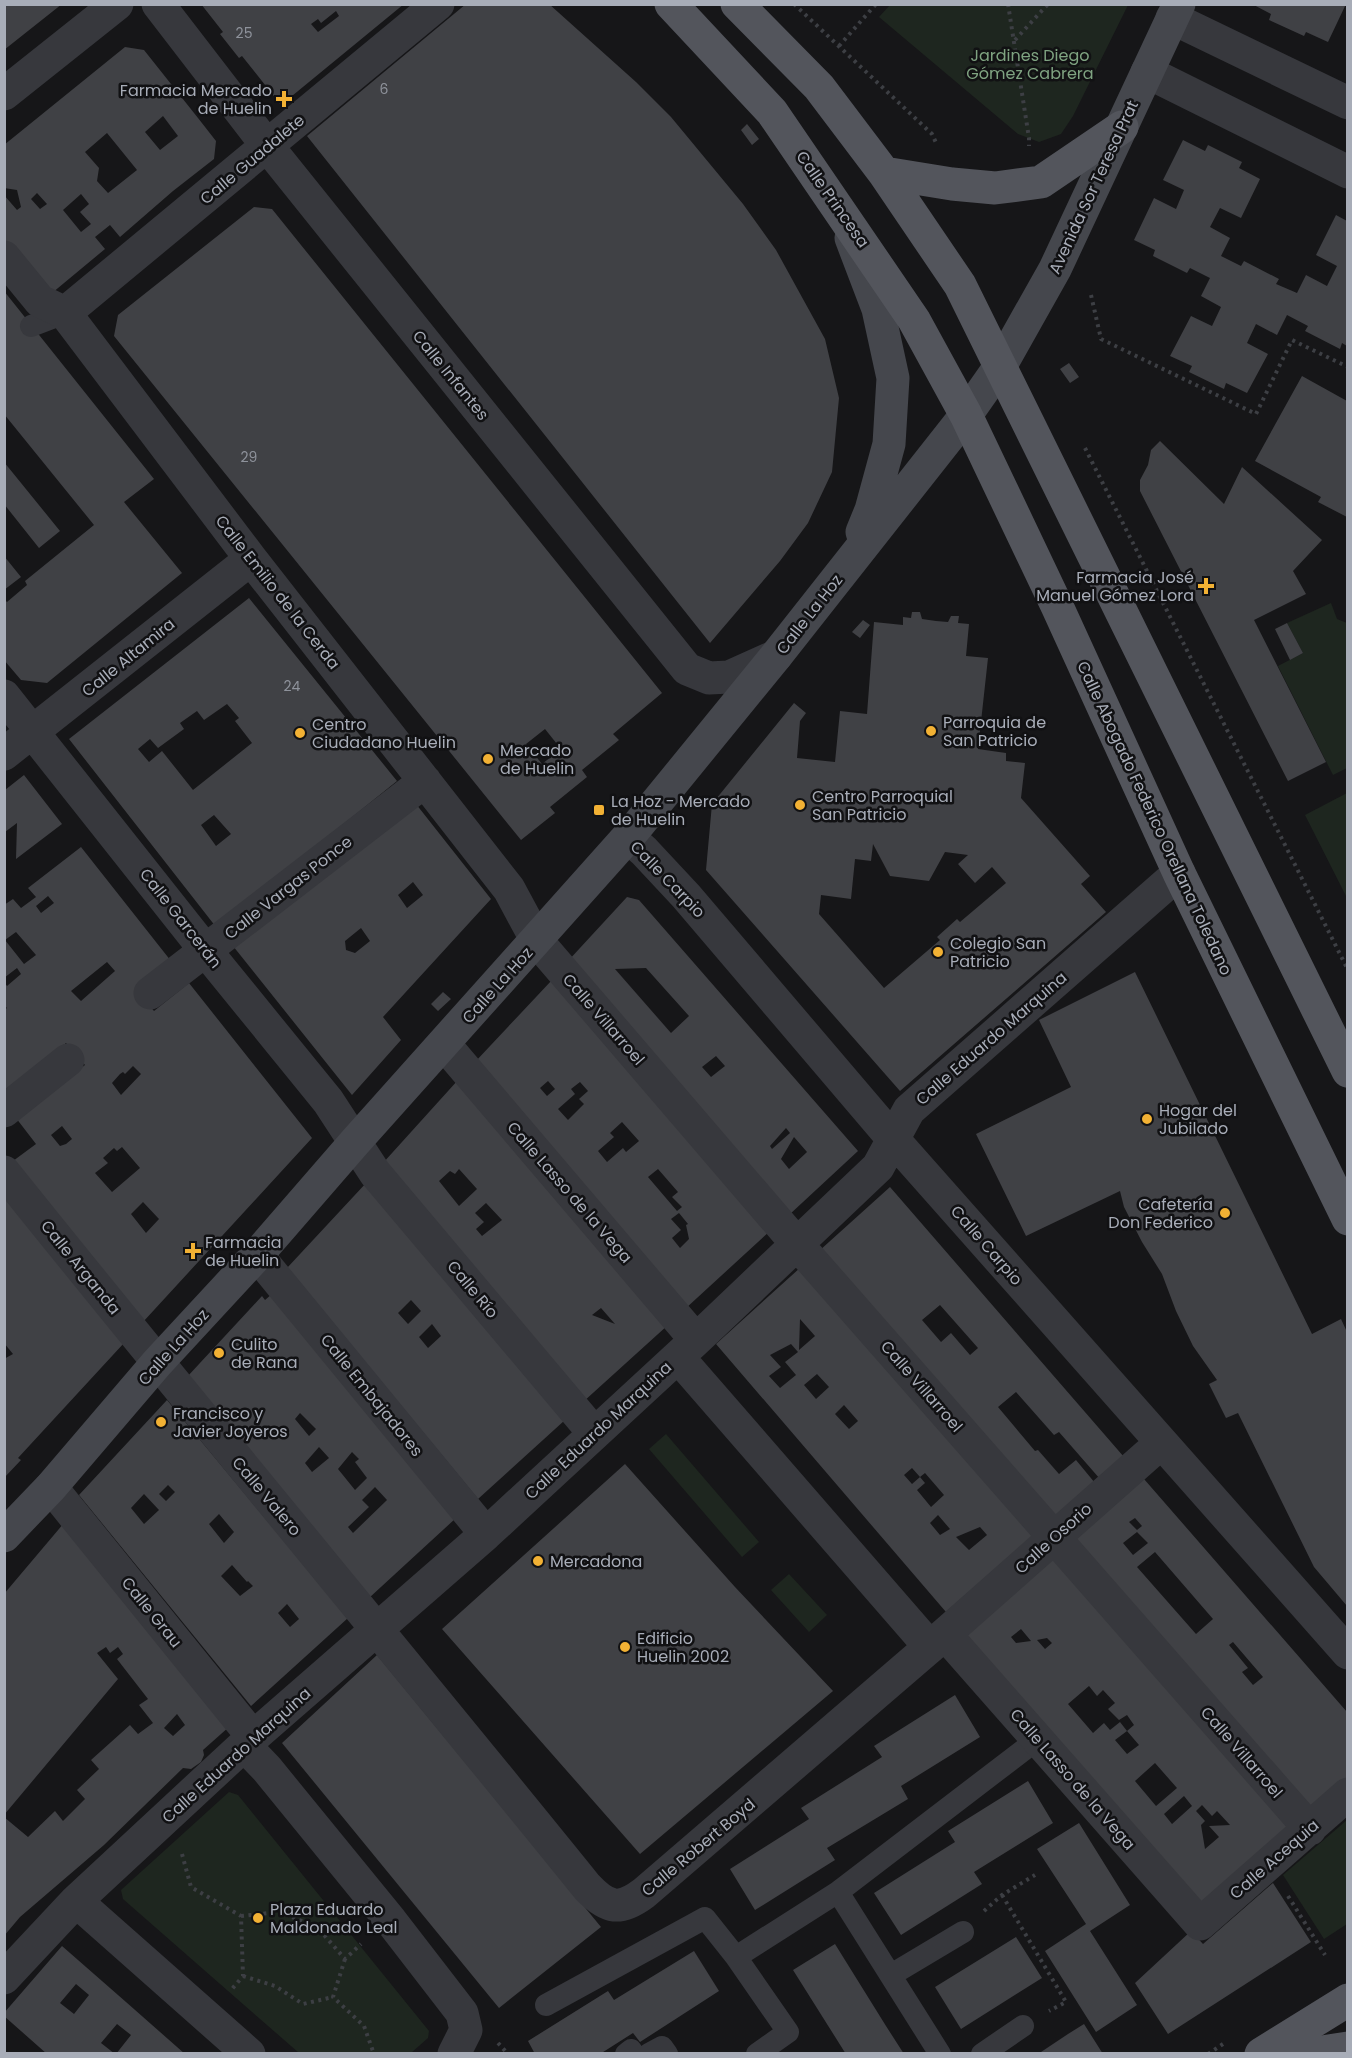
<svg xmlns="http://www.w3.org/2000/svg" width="1352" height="2058" font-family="Poppins,sans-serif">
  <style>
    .green { fill: #1e261f }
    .building { fill: #404145; fill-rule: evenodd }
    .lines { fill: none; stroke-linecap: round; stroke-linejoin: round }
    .path { stroke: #3d3f44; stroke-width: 4; stroke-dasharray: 3 4.5; stroke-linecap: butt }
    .lane { stroke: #37383d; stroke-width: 22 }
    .street { stroke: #37383d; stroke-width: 33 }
    .secondary { stroke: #45474d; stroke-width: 33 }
    .primary { stroke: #53555c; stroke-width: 33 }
    .poi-dot { fill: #f2b134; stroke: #111113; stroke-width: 2 }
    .labels { text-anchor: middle; stroke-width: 5; stroke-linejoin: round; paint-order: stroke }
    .number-label { font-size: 14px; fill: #8e929b }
    .park-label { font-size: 16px; fill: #7fa381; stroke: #111113 }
    .poi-label { font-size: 16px; fill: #a8adb8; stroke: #111113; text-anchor: start }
    .street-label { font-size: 16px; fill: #a8adb8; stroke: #111113 }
  </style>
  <rect width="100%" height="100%" fill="#161618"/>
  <!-- green -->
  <path class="green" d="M 890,5 L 890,4 L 1128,5 L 1073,116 L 1061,134 L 1039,142 L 1018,134 L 879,17 Z
    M 1331,603 L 1337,619 L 1347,623 L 1347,768 L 1333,775 L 1278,666 L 1303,653 L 1287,623 Z
    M 1347,793 L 1347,898 L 1305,815 Z
    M 666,1434 L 759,1542 L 742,1557 L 649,1449 Z
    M 789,1574 L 827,1615 L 809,1632 L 771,1590 Z
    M 229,1792 L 238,1795 L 429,2031 L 428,2038 L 411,2053 L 299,2053 L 123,1899 L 121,1890 Z
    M 1347,1820 L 1347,1924 L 1324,1939 L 1283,1875 Z"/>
  <!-- building -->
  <path class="building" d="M 4,4 L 62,4 L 4,50 Z
    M 201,4 L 404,4 L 281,105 L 242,56 L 239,58 L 220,34 L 223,32 ZM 336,11 L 339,16 L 318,32 L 311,24 L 318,19 L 321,23 Z
    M 466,4 L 549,4 L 636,82 L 671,117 L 743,204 L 776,250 L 825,339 L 839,398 L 832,472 L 808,523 L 780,561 L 710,643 L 307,136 Z
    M 1252,4 L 1346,4 L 1328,42 L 1306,32 L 1304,36 L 1269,20 L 1271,14 Z
    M 125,47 L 144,50 L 198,118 L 216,141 L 214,159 L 173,191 L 120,237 L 110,225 L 95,237 L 105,249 L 46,298 L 4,246 L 4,195 L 17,210 L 21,207 L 17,190 L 4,188 L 4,145 ZM 163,116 L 178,136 L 160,150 L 145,132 ZM 107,133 L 137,170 L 108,193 L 97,181 L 99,168 L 85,152 ZM 37,193 L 47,204 L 40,209 L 31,199 ZM 81,194 L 89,204 L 80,212 L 91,224 L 81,232 L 63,210 Z
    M 747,124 L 759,139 L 752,145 L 741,130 Z
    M 1183,140 L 1205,151 L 1208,145 L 1242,162 L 1239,168 L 1260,179 L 1241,218 L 1220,208 L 1210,227 L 1230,238 L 1221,256 L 1241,266 L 1244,261 L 1279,279 L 1276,284 L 1297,293 L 1306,275 L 1327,286 L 1337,266 L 1316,255 L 1336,215 L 1347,221 L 1347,346 L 1342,343 L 1340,349 L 1305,331 L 1308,326 L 1287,315 L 1277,335 L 1256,324 L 1247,343 L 1268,354 L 1247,393 L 1226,383 L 1224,389 L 1189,372 L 1192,366 L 1170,356 L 1191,316 L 1212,326 L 1221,307 L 1201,296 L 1210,278 L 1190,268 L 1187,273 L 1153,256 L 1155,250 L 1134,240 L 1154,198 L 1176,209 L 1184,190 L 1163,180 Z
    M 254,207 L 272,209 L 662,693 L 613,734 L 619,740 L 582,770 L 587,777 L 550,807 L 555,813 L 521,840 L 114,336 L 118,315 ZM 545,729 L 561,749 L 542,764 L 526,744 Z
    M 4,291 L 154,479 L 124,502 L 182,573 L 47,683 L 21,680 L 4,660 L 4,599 L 7,602 L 27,585 L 25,581 L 94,525 L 4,414 Z
    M 1069,363 L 1079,377 L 1070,383 L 1060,369 Z
    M 1302,376 L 1347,401 L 1347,517 L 1318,502 L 1321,497 L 1255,461 Z
    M 1160,441 L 1224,504 L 1242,467 L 1322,540 L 1293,571 L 1306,594 L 1254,620 L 1326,762 L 1288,781 L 1140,491 L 1140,480 L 1148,465 L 1151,450 Z
    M 4,462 L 60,531 L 39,548 L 4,504 Z
    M 4,556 L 21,577 L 4,590 Z
    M 249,598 L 397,781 L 216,927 L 69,739 ZM 227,704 L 239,718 L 235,721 L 252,743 L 193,790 L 162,751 L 149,762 L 138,749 L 150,739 L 158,748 L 184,729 L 180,723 L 197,711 L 204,720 ZM 214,815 L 231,834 L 216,846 L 201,825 Z
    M 912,612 L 920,612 L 922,619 L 936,621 L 948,622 L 951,616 L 959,616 L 958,623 L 969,624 L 966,656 L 988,658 L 978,749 L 1006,753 L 1006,761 L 1025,763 L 1021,798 L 1090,876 L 1081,884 L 1106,912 L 900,1091 L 706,870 L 712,804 L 794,703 L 806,713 L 800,721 L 797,758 L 835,762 L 840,711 L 867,714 L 874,622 L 903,625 L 903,617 L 911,618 ZM 873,844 L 890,876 L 929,881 L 945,852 L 968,855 L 958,864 L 975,883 L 992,867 L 1006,883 L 960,922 L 957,919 L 937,937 L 940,940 L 884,988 L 819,914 L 821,895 L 851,899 L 855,859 L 871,861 Z
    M 863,620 L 870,625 L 860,638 L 852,632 Z
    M 1287,623 L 1303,653 L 1290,660 L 1275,629 Z
    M 24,775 L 62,824 L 16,859 L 17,823 L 5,832 L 5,790 Z
    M 416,804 L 491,899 L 383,1017 L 401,1040 L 352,1095 L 233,946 ZM 413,882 L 423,895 L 407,908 L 398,895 ZM 361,928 L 370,941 L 355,953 L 346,950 L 345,941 Z
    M 81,847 L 171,961 L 135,989 L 154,1011 L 189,983 L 312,1138 L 143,1322 L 13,1161 L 36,1144 L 16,1118 L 85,1065 L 66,1043 L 4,1091 L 4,1010 L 7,1008 L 4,1005 L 4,982 L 7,986 L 21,974 L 17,968 L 4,978 L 4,905 L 13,899 L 21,908 L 36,897 L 28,888 ZM 48,896 L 54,903 L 41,913 L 36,906 ZM 16,932 L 36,955 L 24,964 L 5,940 ZM 107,962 L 115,971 L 81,1001 L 71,991 ZM 133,1066 L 141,1074 L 121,1095 L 112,1083 L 120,1074 L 123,1072 L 125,1074 ZM 62,1126 L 72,1139 L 66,1144 L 60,1146 L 51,1135 ZM 122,1147 L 140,1168 L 112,1192 L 95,1173 L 108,1163 L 103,1158 L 114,1148 L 117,1151 ZM 143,1202 L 159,1219 L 146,1233 L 131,1214 Z
    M 627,897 L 639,900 L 858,1151 L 789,1215 L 568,961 ZM 646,968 L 689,1016 L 671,1033 L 615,969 ZM 716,1056 L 725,1066 L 711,1077 L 702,1067 ZM 786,1128 L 790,1133 L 772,1149 L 770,1146 ZM 794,1137 L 807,1152 L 789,1169 L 781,1159 Z
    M 1135,972 L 1312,1334 L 1341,1319 L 1347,1332 L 1347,1606 L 1314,1567 L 1238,1413 L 1226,1418 L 1209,1384 L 1217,1380 L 1193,1346 L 1176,1311 L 1162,1274 L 1142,1242 L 1124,1207 L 1120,1191 L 1026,1236 L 976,1134 L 1071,1087 L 1039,1020 Z
    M 552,980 L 770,1231 L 685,1309 L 475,1062 ZM 548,1081 L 555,1089 L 547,1096 L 540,1088 ZM 580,1082 L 588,1091 L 579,1099 L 584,1104 L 568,1120 L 558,1109 L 575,1094 L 571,1089 ZM 622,1122 L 639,1141 L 626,1152 L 623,1148 L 607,1162 L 598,1151 L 614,1137 L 610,1133 ZM 658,1169 L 678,1192 L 672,1197 L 682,1207 L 677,1211 L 648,1177 ZM 679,1213 L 688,1224 L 686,1225 L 689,1239 L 680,1248 L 672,1238 L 681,1230 L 671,1219 Z
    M 443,992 L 451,999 L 438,1011 L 431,1004 Z
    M 458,1080 L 668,1325 L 583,1402 L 383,1163 ZM 459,1169 L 477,1189 L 459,1206 L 439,1181 L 450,1171 L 455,1174 ZM 486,1203 L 502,1220 L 482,1236 L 476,1229 L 484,1222 L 475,1213 ZM 601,1308 L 615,1324 L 592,1315 Z
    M 367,1182 L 565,1420 L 478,1499 L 287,1268 ZM 411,1300 L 421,1311 L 408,1324 L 398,1313 ZM 432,1324 L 441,1336 L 428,1348 L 419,1337 Z
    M 890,1187 L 1124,1457 L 1100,1479 L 1059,1432 L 1054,1435 L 1016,1392 L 998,1407 L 1035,1451 L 1038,1450 L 1059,1474 L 1076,1460 L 1095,1483 L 1053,1519 L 819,1251 ZM 940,1305 L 978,1348 L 970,1355 L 951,1333 L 941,1342 L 922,1320 Z
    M 4,1195 L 124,1343 L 18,1458 L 21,1460 L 4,1478 L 4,1359 L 13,1354 L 4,1343 Z
    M 801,1267 L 1034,1535 L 946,1612 L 716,1344 ZM 800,1319 L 815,1336 L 799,1350 ZM 791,1344 L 798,1352 L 785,1362 L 796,1375 L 780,1388 L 769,1376 L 781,1367 L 770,1355 ZM 817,1374 L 829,1387 L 816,1399 L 804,1385 ZM 844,1405 L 858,1421 L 849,1429 L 835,1414 ZM 912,1468 L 920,1477 L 912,1484 L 904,1475 ZM 925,1473 L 944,1495 L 931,1507 L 917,1490 L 925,1483 L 920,1477 ZM 938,1515 L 950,1529 L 940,1535 L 930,1523 ZM 980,1527 L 987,1535 L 969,1550 L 956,1537 Z
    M 272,1294 L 456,1518 L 369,1598 L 187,1377 L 262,1296 L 265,1300 ZM 300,1413 L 316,1429 L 309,1436 L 295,1419 ZM 319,1447 L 329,1458 L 312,1472 L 305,1463 ZM 352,1452 L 359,1459 L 355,1462 L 367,1478 L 355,1490 L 338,1469 ZM 375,1487 L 387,1500 L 353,1533 L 348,1527 L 369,1507 L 362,1500 Z
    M 167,1400 L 348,1618 L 251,1706 L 79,1495 ZM 168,1485 L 175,1492 L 166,1501 L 159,1494 ZM 144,1494 L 159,1510 L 144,1524 L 131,1508 ZM 219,1514 L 234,1532 L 224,1543 L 209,1524 ZM 232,1565 L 247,1582 L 248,1581 L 253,1586 L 240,1596 L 221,1576 ZM 287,1604 L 299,1619 L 290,1627 L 278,1613 Z
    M 625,1464 L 735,1587 L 833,1691 L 640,1854 L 442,1629 Z
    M 1144,1479 L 1347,1712 L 1347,1779 L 1309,1812 L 1073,1541 ZM 1135,1518 L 1142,1526 L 1137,1530 L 1129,1522 ZM 1137,1532 L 1148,1543 L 1133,1555 L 1123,1543 ZM 1155,1552 L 1213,1619 L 1196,1634 L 1137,1567 ZM 1233,1642 L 1263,1677 L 1253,1685 L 1242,1672 L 1248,1668 L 1229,1645 Z
    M 64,1523 L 230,1726 L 203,1750 L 204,1755 L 201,1762 L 191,1769 L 183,1768 L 104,1845 L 20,1917 L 4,1936 L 4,1817 L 28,1837 L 55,1811 L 63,1821 L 85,1799 L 77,1790 L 99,1769 L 91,1760 L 130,1725 L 138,1734 L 153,1723 L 139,1705 L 148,1699 L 117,1659 L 123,1654 L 118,1647 L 110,1653 L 106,1647 L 97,1653 L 118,1679 L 4,1815 L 4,1594 ZM 177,1714 L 185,1725 L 173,1736 L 164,1728 Z
    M 1054,1557 L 1290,1830 L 1202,1908 L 966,1634 ZM 1021,1629 L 1031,1641 L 1016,1643 L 1011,1637 ZM 1047,1638 L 1052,1643 L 1045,1649 L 1037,1640 ZM 1089,1686 L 1097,1696 L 1103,1690 L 1115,1703 L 1108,1709 L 1119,1720 L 1127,1715 L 1134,1725 L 1127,1731 L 1139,1745 L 1127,1754 L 1115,1740 L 1127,1731 L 1120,1722 L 1110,1730 L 1104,1723 L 1093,1733 L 1068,1704 ZM 1155,1763 L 1177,1788 L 1156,1806 L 1135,1781 ZM 1184,1796 L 1192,1806 L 1172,1824 L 1164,1814 ZM 1202,1805 L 1212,1816 L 1217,1811 L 1230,1825 L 1209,1826 L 1219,1837 L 1205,1849 L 1201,1825 L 1205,1821 L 1196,1811 Z
    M 377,1655 L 601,1927 L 499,2008 L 282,1743 Z
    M 955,1695 L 980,1737 L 901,1786 L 908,1799 L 827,1848 L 835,1860 L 755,1910 L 730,1869 L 809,1819 L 801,1808 L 882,1757 L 874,1746 Z
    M 1028,1781 L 1053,1823 L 974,1872 L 982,1884 L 901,1935 L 874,1893 L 955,1842 L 948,1831 Z
    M 1079,1823 L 1130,1905 L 1090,1931 L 1137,2005 L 1096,2032 L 1045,1951 L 1086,1924 L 1037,1849 Z
    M 1273,1883 L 1311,1942 L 1168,2034 L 1135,1983 L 1191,1931 L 1203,1944 Z
    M 1016,1937 L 1042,1978 L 961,2029 L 935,1987 Z
    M 835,1944 L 886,2026 L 904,2054 L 846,2054 L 844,2051 L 793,1970 Z
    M 62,1946 L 126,2002 L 185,2054 L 116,2054 L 131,2035 L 117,2024 L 101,2043 L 115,2054 L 47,2054 L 4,2016 L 4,2013 ZM 76,1984 L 89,1995 L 74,2014 L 60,2003 Z
    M 694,1951 L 719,1991 L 640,2042 L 633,2033 L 600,2054 L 535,2054 L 528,2041 L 608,1991 L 614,2000 Z
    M 1084,2024 L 1103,2054 L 1038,2054 L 1068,2034 Z"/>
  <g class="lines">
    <!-- path -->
    <path class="path" d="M 794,4 L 932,134 L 937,145
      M 1008,4 L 1029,138 L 1029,146
      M 1015,40 L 1048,4
      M 839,46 L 876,4
      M 1091,295 L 1101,339 L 1256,414 L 1292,340 L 1348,367
      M 1085,448 L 1348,970
      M 182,1854 L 191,1887 L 241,1916 L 243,1976 L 232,1989
      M 1002,1895 L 1066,2002 L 1049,2011
      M 1288,1896 L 1325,1955
      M 984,1911 L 1002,1895 L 1035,1875
      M 241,1916 L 279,1912 L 317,1927 L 345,1959 L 361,1944
      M 345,1959 L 333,1997 L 364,2026 L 374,2054
      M 243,1976 L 275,1986 L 303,2004 L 333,1997
      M 498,2043 L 508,2054
      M 1208,2054 L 1226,2042"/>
    <!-- lane -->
    <path class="lane" d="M 31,326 L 65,313
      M 838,1892 L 1038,1739
      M 891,1975 L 963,1932
      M 546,2005 L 705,1918 L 736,1957
      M 626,2054 L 631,2050 L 633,2054
      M 649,2054 L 662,2047 L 667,2054
      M 757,2054 L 788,2032 L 736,1957 L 838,1892 L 940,2054
      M 982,2054 L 1023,2026"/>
    <!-- street -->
    <path class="street" d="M 158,4 L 268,147 L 687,669 L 709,678 L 729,677 L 776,656
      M 1172,18 L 1348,103
      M 1147,72 L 1348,172
      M 4,94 L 117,4
      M 4,257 L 40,301 L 65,313 L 251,559 L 509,889 L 537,941 L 797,1244 L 1310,1829
      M 65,313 L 438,4
      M 4,696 L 206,951 L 328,1101 L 375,1173 L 594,1433
      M 4,754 L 251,559
      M 628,837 L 644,851 L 686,896 L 893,1139 L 1348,1653
      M 150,993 L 425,781
      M 444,1044 L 696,1340
      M 4,1111 L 68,1060
      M 4,1172 C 196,1412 394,1648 587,1887 C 608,1909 620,1911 644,1893 L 945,1634 L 1161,1443
      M 257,1255 L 486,1534
      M 678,1357 L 930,1647
      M 51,1487 L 253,1737
      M 945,1634 L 1200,1924 L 1348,1794
      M 244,1745 L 267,1769 L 391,1921 L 462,2013 L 466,2030 L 454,2054
      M 76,1901 L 249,2054
      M 4,1978 L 76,1901 L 244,1745 L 486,1534 L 696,1340 L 878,1167 L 909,1110 L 1179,873"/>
    <!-- secondary -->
    <path class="secondary" d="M 851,238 L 878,309 L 893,378 L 889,444 L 871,510 L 862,532
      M 4,1536 L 51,1487 L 157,1363 L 257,1255 L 355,1142 L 634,830 L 776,656 L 966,415 L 1001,365 L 1055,269 L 1179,4"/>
    <!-- primary -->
    <path class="primary" d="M 671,4 L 772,112 L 914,320 L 966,415 L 1057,606 L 1179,873 L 1348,1219
      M 737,4 L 819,87 L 884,173 L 960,285 L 1348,1071
      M 884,173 L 952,184 L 995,188 L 1041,182 L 1122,127
      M 1261,2054 L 1348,2000
      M 1309,2054 L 1348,2048"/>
  </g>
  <!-- markers -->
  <g class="poi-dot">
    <path d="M281 90h6v6h6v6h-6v6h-6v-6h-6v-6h6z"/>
    <path d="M1203 577h6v6h6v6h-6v6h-6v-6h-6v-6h6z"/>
    <circle cx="931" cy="731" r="6"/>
    <circle cx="300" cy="733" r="6"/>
    <circle cx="488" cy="759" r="6"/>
    <circle cx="800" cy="805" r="6"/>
    <rect x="593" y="804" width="12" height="12" rx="3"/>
    <circle cx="938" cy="952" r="6"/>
    <circle cx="1147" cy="1119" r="6"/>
    <circle cx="1225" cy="1213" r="6"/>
    <path d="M190 1242h6v6h6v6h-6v6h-6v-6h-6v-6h6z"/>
    <circle cx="219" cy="1353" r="6"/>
    <circle cx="161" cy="1422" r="6"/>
    <circle cx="538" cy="1561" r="6"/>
    <circle cx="625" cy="1647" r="6"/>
    <circle cx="258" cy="1918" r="6"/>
  </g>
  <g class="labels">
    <!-- number labels -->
    <g class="number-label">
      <text x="244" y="38">25</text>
      <text x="384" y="94">6</text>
      <text x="249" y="462">29</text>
      <text x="292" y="691">24</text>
    </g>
    <!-- park labels -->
    <g class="park-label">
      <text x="1030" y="61">Jardines Diego<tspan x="1030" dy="18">Gómez Cabrera</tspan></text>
    </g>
    <!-- poi labels -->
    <g class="poi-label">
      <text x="272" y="96" text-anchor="end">Farmacia Mercado<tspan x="272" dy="18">de Huelin</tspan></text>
      <text x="1194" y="583" text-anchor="end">Farmacia José<tspan x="1194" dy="18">Manuel Gómez Lora</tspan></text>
      <text x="943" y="728">Parroquia de<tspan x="943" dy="18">San Patricio</tspan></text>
      <text x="312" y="730">Centro<tspan x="312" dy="18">Ciudadano Huelin</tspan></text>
      <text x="500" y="756">Mercado<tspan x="500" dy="18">de Huelin</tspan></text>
      <text x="812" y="802">Centro Parroquial<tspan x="812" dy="18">San Patricio</tspan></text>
      <text x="611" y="807">La Hoz - Mercado<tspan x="611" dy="18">de Huelin</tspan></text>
      <text x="950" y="949">Colegio San<tspan x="950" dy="18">Patricio</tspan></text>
      <text x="1159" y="1116">Hogar del<tspan x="1159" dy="18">Jubilado</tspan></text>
      <text x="1213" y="1210" text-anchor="end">Cafetería<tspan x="1213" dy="18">Don Federico</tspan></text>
      <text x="205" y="1248">Farmacia<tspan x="205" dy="18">de Huelin</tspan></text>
      <text x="231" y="1350">Culito<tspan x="231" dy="18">de Rana</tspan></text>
      <text x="173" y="1419">Francisco y<tspan x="173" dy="18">Javier Joyeros</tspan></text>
      <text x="550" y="1567">Mercadona</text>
      <text x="637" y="1644">Edificio<tspan x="637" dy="18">Huelin 2002</tspan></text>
      <text x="270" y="1915">Plaza Eduardo<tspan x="270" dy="18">Maldonado Leal</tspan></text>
    </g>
    <!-- street labels -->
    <g class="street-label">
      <text transform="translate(252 159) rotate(-40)" y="6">Calle Guadalete</text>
      <text transform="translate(1093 187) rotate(-65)" y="6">Avenida Sor Teresa Prat</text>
      <text transform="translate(833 199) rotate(55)" y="6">Calle Princesa</text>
      <text transform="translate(451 375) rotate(51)" y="6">Calle Infantes</text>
      <text transform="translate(278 592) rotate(52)" y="6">Calle Emilio de la Cerda</text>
      <text transform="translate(809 614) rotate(-52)" y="6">Calle La Hoz</text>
      <text transform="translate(128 657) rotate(-39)" y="6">Calle Altamira</text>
      <text transform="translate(1155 818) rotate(65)" y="6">Calle Abogado Federico Orellana Toledano</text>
      <text transform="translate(668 879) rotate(46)" y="6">Calle Carpio</text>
      <text transform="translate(288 887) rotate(-38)" y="6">Calle Vargas Ponce</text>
      <text transform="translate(181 918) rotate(52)" y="6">Calle Garcerán</text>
      <text transform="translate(497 985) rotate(-48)" y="6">Calle La Hoz</text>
      <text transform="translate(604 1019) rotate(49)" y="6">Calle Villarroel</text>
      <text transform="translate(991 1038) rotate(-41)" y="6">Calle Eduardo Marquina</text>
      <text transform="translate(570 1192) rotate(49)" y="6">Calle Lasso de la Vega</text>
      <text transform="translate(987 1245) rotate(49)" y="6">Calle Carpio</text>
      <text transform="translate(81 1267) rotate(51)" y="6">Calle Arganda</text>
      <text transform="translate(473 1289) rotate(50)" y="6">Calle Río</text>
      <text transform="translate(173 1347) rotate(-48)" y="6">Calle La Hoz</text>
      <text transform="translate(922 1386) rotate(49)" y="6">Calle Villarroel</text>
      <text transform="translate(372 1395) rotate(51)" y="6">Calle Embajadores</text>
      <text transform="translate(598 1430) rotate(-43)" y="6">Calle Eduardo Marquina</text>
      <text transform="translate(267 1496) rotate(50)" y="6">Calle Valero</text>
      <text transform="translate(1053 1538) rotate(-42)" y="6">Calle Osorio</text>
      <text transform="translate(152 1612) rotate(51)" y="6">Calle Grau</text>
      <text transform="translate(1242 1752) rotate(49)" y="6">Calle Villarroel</text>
      <text transform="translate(236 1755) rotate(-42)" y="6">Calle Eduardo Marquina</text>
      <text transform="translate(1073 1779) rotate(49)" y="6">Calle Lasso de la Vega</text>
      <text transform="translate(698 1847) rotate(-40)" y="6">Calle Robert Boyd</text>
      <text transform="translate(1274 1859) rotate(-41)" y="6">Calle Acequia</text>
    </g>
  </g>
  <!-- border -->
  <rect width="1352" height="2058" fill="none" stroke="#a8adb8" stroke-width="12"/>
</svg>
